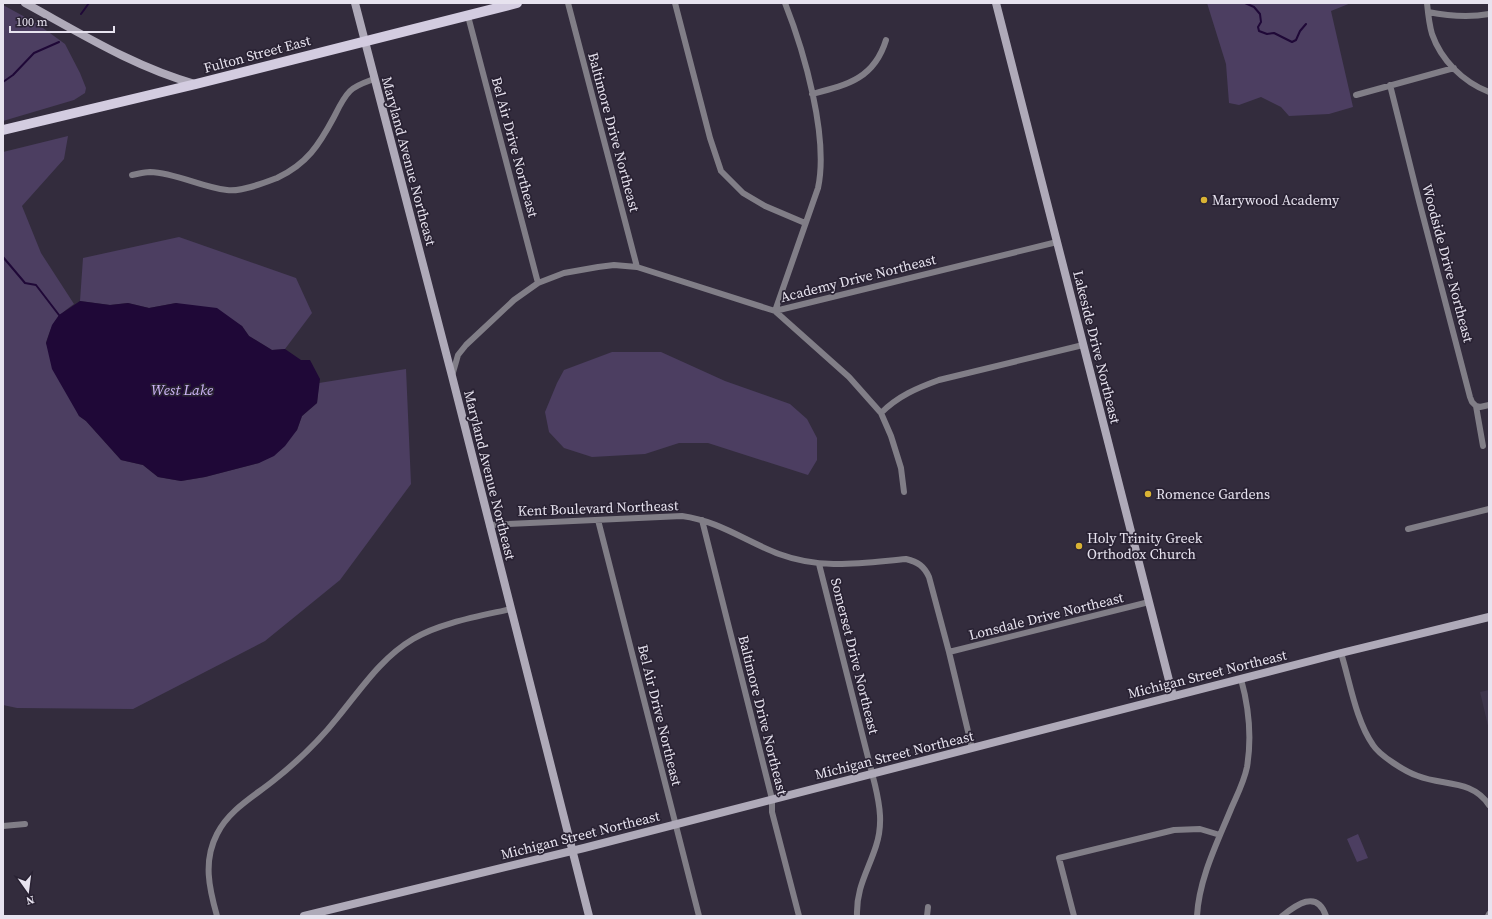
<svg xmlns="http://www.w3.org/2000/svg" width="1492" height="919" font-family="'Source Serif 4',serif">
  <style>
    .built { fill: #3d354b }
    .green { fill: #4c3e61 }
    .water { fill: #1f0837 }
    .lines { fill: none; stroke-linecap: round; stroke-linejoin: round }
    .stream { stroke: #1f0837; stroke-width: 2 }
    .street { stroke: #817e87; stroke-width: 6 }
    .secondary { stroke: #afaab9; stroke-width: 8 }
    .primary { stroke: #d3cce0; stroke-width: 10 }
    .poi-dot { fill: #d9b334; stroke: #292233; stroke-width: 1.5 }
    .labels { text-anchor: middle; stroke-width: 3.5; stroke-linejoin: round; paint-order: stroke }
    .street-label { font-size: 14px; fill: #e7e3ef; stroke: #292233 }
    .poi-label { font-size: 14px; fill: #e7e3ef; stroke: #292233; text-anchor: start }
    .water-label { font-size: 15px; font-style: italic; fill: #ceb6f7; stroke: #292233 }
  </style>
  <rect width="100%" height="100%" fill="#332c3d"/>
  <!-- built -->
  <path class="built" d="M 1489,690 L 1489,730 L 1480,692 Z"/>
  <!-- green -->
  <path class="green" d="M 1207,3 L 1351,3 L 1331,11 L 1353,107 L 1329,114 L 1289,116 L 1281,107 L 1261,97 L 1239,105 L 1229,103 L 1226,64 Z
    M 3,5 L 36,23 L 65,44 L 80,73 L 86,88 L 85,93 L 74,100 L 3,121 Z
    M 68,136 L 64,159 L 22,206 L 41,253 L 74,304 C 56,317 53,321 46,343 L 79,416 L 86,421 L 121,460 L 143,465 L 158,477 L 181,481 L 205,477 L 259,463 L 297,430 L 302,416 L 317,403 L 319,383 L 406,369 L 411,484 L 340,580 L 265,641 L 133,709 L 17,708 L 3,705 L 3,152 Z
    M 179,237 L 296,278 L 312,313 L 285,349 L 272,350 L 249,336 L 242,326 L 176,303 L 149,308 L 128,303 L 110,305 L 80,301 L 83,258 Z
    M 612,352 L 661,352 L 725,381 L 790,404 L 807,419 L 817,438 L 817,460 L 808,475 L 708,443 L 679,443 L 645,454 L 592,457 L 564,448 L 549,432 L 545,412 L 557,383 L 564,370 Z
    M 1358,834 L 1368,858 L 1357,862 L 1347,839 Z"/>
  <!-- water -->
  <path class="water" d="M 80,301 L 110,305 L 128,303 L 149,308 L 176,303 L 217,308 L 242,326 L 249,336 L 272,350 L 285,349 L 301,360 L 310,360 L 320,379 L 317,403 L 302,416 L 297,430 L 285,446 L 274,456 L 259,463 L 205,477 L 181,481 L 158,477 L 143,465 L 121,460 L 86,421 L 79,416 L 52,369 L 46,343 L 52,325 L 59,315 Z"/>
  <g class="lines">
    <!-- stream -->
    <path class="stream" d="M 1245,3 L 1254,7 L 1260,14 L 1261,22 L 1258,27 L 1259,31 L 1267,34 L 1274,33 L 1292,42 L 1296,40 L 1300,31 L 1306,24
      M 81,14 L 89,3
      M 3,82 L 13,75 L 34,53 L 59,42
      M 3,257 L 25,283 L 36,285 L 59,315"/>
    <!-- street -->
    <path class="street" d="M 568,3 L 637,267
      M 675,3 L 710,138 L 721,171 L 743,193 L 765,206 L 805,223
      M 785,3 C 804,51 829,137 818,188 L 775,311 L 849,377 L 881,413 L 891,436 L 901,468 L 904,492
      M 1427,3 C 1428,13 1429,24 1432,34 C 1441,60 1463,82 1489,92
      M 1428,12 C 1448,16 1468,18 1489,14
      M 468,16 L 538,283
      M 1390,85 L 1419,201 L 1470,397 L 1472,402 L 1476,406 L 1483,446
      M 812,94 C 847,85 874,79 886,40
      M 1356,95 L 1454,68
      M 132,175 C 138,174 144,172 150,172 C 177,173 200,187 227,190 C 241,192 264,183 277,178 C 307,164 319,145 334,117 C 338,109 343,98 350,91 C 356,85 366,82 374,79
      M 452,376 L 458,355 L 466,345 L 514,300 L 538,283 L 564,273 L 598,267 L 614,265 L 637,267 L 775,311 L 1057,242
      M 1476,406 L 1480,407 L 1489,405
      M 881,413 C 898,396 917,388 939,380 L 1083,345
      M 598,520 L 699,916
      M 702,520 L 772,799 L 772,812 L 799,916
      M 489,525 L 682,516 C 719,521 745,541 779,554 C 822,570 861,563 906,559 C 918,562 924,566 929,577 L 949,652 L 972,748
      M 1408,529 L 1489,509
      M 819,564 L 875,785 C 880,806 883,825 876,846 C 868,871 856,888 857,916
      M 949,652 L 1149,602
      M 1341,653 C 1350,682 1356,721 1373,745 C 1380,756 1406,772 1418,776 C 1443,786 1472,779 1489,805
      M 3,826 L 25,824
      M 217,916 C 209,888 203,861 217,834 C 229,810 253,797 273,781 C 297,762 319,741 338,717 C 361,689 381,658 413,639 C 439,623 480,616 511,609
      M 927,916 L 928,907
      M 1074,916 L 1059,858 L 1174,830 L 1200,829 L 1220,835
      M 1197,916 C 1199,879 1217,843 1231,809 C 1237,795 1244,782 1247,767 C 1252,737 1249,708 1241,679
      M 1282,916 C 1296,905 1317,889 1326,916
      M 1488,916 L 1489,914"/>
    <!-- secondary -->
    <path class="secondary" d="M 25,3 C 80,33 134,67 195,84
      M 355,3 L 452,376 L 589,916
      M 996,3 L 1173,696
      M 304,916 L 584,848 L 1341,653 L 1489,617"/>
    <!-- primary -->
    <path class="primary" d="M 3,130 L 196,84 L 517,3"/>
  </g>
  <!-- markers -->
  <g class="poi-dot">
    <circle cx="1204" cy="200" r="4"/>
    <circle cx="1148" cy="494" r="4"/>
    <circle cx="1079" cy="546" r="4"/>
  </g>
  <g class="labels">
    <!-- street labels -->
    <g class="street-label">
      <text transform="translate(257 54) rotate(-15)" y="5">Fulton Street East</text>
      <text transform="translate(614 132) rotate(75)" y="5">Baltimore Drive Northeast</text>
      <text transform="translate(515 147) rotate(75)" y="5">Bel Air Drive Northeast</text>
      <text transform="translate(409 161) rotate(75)" y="5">Maryland Avenue Northeast</text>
      <text transform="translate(1448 263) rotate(75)" y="5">Woodside Drive Northeast</text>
      <text transform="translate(858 278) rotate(-14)" y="5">Academy Drive Northeast</text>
      <text transform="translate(1097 347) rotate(76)" y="5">Lakeside Drive Northeast</text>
      <text transform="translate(490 475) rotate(76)" y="5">Maryland Avenue Northeast</text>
      <text transform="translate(598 508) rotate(-2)" y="5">Kent Boulevard Northeast</text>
      <text transform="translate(1046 616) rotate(-14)" y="5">Lonsdale Drive Northeast</text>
      <text transform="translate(855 656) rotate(76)" y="5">Somerset Drive Northeast</text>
      <text transform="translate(1207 674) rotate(-14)" y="5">Michigan Street Northeast</text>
      <text transform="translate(660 715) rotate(76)" y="5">Bel Air Drive Northeast</text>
      <text transform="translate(763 715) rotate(76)" y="5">Baltimore Drive Northeast</text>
      <text transform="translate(894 755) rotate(-14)" y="5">Michigan Street Northeast</text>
      <text transform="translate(580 835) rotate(-14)" y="5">Michigan Street Northeast</text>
    </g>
    <!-- poi labels -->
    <g class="poi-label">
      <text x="1212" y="205">Marywood Academy</text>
      <text x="1156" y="499">Romence Gardens</text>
      <text x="1087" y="543">Holy Trinity Greek<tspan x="1087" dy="16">Orthodox Church</tspan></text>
    </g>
    <!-- water labels -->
    <g class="water-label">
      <text x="182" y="395">West Lake</text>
    </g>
  </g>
  <!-- border -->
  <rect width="1492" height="919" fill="none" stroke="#e7e3ef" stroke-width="8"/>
  <!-- north arrow -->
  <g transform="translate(28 891) rotate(166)" stroke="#292233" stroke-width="3" paint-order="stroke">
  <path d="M0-3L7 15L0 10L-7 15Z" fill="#e7e3ef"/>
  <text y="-6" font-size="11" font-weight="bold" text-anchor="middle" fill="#e7e3ef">N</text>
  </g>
  <!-- scale -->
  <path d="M10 26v6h104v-6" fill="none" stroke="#e7e3ef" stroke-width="2"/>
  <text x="16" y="26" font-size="12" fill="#e7e3ef" stroke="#292233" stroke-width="3" paint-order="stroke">100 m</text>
</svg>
